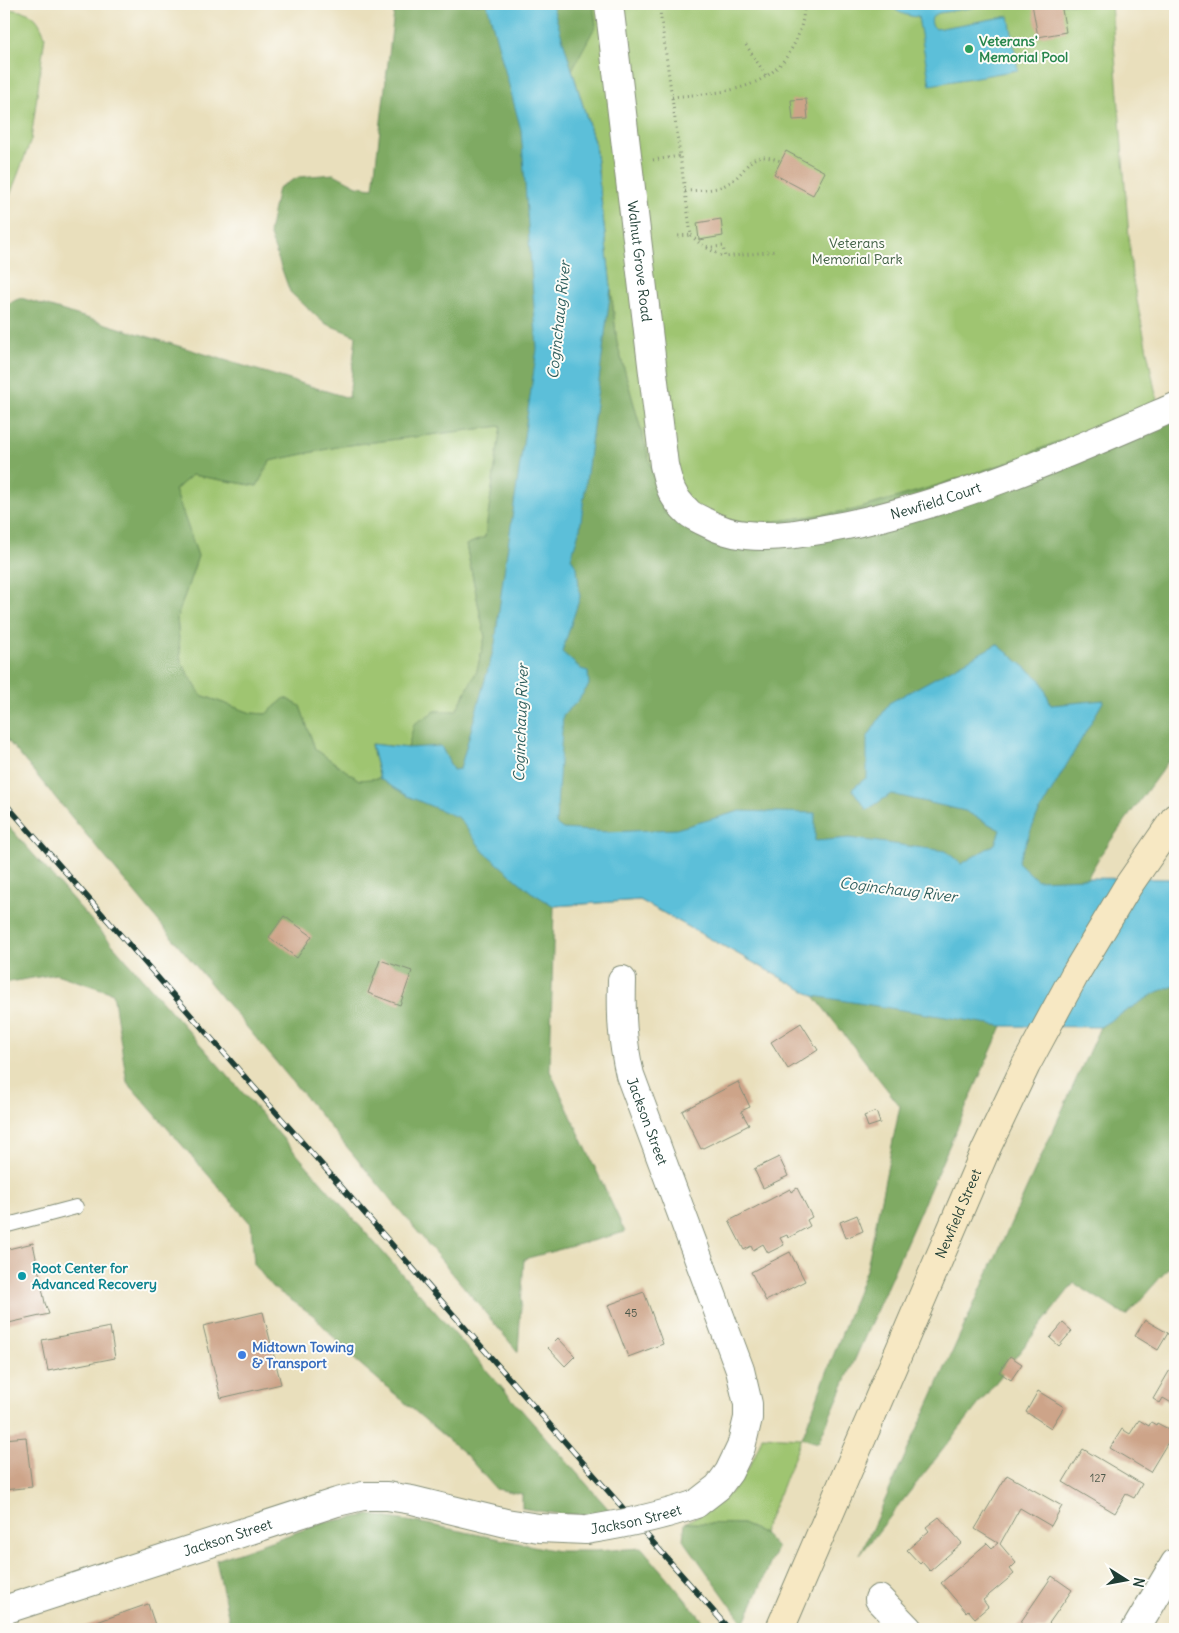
<svg xmlns="http://www.w3.org/2000/svg" width="1179" height="1633" font-family="Delius,sans-serif">
  <style>
    .green { fill: #9fc571; stroke: #5f8152 }
    .forest { fill: #7faa63; stroke: #4f744c; fill-rule: evenodd }
    .water { fill: #5bbfd9; stroke: #3d7e86 }
    .building { fill: #cda489 }
    .lines { fill: none; stroke-linecap: round; stroke-linejoin: round }
    .service-casing { stroke: #848e78; stroke-width: 16 }
    .minor-casing { stroke: #848e78; stroke-width: 30 }
    .secondary-casing { stroke: #848e78; stroke-width: 30 }
    .path { stroke: #848e78; stroke-width: 3; stroke-dasharray: 1 4; stroke-linecap: butt }
    .service { stroke: #fff; stroke-width: 14 }
    .minor { stroke: #fff; stroke-width: 28 }
    .secondary { stroke: #f7e8c3; stroke-width: 28 }
    .rail-casing { stroke: #1f3d34; stroke-width: 5.5 }
    .rail { stroke: #fdfcf7; stroke-width: 4; stroke-dasharray: 11; stroke-linecap: butt }
    .minor-bridge-casing { stroke: #848e78; stroke-width: 30; stroke-linecap: butt }
    .minor-bridge { stroke: #fff; stroke-width: 28 }
    .leisure-dot { fill: #2e9e5b; stroke: #fdfcf7; stroke-width: 2 }
    .culture-dot { fill: #0f9aa8; stroke: #fdfcf7; stroke-width: 2 }
    .shop-dot { fill: #3f7fe0; stroke: #fdfcf7; stroke-width: 2 }
    .labels { text-anchor: middle; stroke-width: 4; stroke-linejoin: round; paint-order: stroke }
    .number-label { font-size: 11px; fill: #4a5749 }
    .leisure-label { font-size: 14px; font-weight: bold; fill: #27864d; stroke: #fdfcf7; text-anchor: start }
    .park-label { font-size: 14px; fill: #3f5f43; stroke: #fdfcf7 }
    .street-label { font-size: 14px; fill: #1f3d34; stroke: #fdfcf7 }
    .culture-label { font-size: 14px; font-weight: bold; fill: #0d838f; stroke: #fdfcf7; text-anchor: start }
    .shop-label { font-size: 14px; font-weight: bold; fill: #366cbe; stroke: #fdfcf7; text-anchor: start }
    .water-label { font-size: 15px; font-style: italic; fill: #2e5e5d; stroke: #fdfcf7 }
  </style>
  <rect width="100%" height="100%" fill="#fdfcf7"/>
  <filter id="ink" filterUnits="userSpaceOnUse"><feTurbulence type="fractalNoise" baseFrequency=".02" numOctaves="2"/><feDisplacementMap in="SourceGraphic" scale="10" xChannelSelector="R" yChannelSelector="G"/><feConvolveMatrix kernelMatrix="1 2 1 2 8 2 1 2 1" color-interpolation-filters="sRGB"/></filter>
  <filter id="wash" filterUnits="userSpaceOnUse"><feTurbulence type="fractalNoise" baseFrequency=".0096" numOctaves="4" result="noise"/><feDisplacementMap in="SourceGraphic" scale="20" xChannelSelector="R" yChannelSelector="G"/><feGaussianBlur stdDeviation="1.12" result="paint"/><feColorMatrix in="noise" values="0 0 0 0 0 0 0 0 0 0 0 0 0 0 0 0 0 1.4 0 .05"/><feComposite in="paint" operator="in"/></filter>
  <g filter="url(#wash)">
    <rect width="100%" height="100%" fill="#e9dfbc"/>
    <!-- green -->
    <path class="green" d="M 552,4 L 1111,4 L 1132,276 L 1157,400 L 1007,463 L 936,486 L 854,510 L 765,523 L 692,520 L 664,513 L 617,343 L 595,145 Z
      M 4,8 C 29,13 35,10 45,36 L 31,140 L 4,211 Z
      M 501,426 L 485,537 L 466,545 L 485,637 L 477,670 L 456,711 L 435,711 L 408,748 L 371,745 L 380,779 L 359,780 L 315,749 L 300,706 L 285,698 L 266,714 L 251,713 L 201,695 L 181,662 L 177,618 L 198,556 L 175,490 L 192,475 L 257,486 L 270,461 L 342,446 Z
      M 762,1436 L 802,1438 L 763,1533 L 742,1524 L 685,1523 C 695,1517 705,1512 715,1505 C 737,1491 755,1461 762,1436 Z"/>
    <!-- forest -->
    <path class="forest" d="M 395,4 L 593,4 L 596,25 L 572,70 L 595,145 L 617,343 L 664,513 L 692,520 L 765,523 L 854,510 L 936,486 L 1007,463 L 1175,393 L 1175,752 L 1101,854 L 1002,1026 L 818,1443 L 802,1438 L 867,1267 L 900,1106 L 814,996 L 640,900 L 554,906 L 550,1071 L 625,1232 L 524,1259 L 518,1352 L 4,736 L 4,305 L 21,298 L 349,398 L 356,336 L 324,323 L 290,292 L 269,233 L 278,188 L 299,177 L 334,174 L 357,186 L 373,188 ZM 501,426 L 485,537 L 466,545 L 485,637 L 477,670 L 456,711 L 435,711 L 414,724 L 408,748 L 371,744 L 380,778 L 359,780 L 315,749 L 300,706 L 285,698 L 266,714 L 251,713 L 201,695 L 181,662 L 177,618 L 198,556 L 175,490 L 192,475 L 257,486 L 270,461 L 342,446 Z
      M 4,821 L 612,1513 C 581,1517 552,1514 522,1508 L 522,1494 L 496,1489 L 466,1455 L 353,1358 L 313,1315 L 272,1287 L 254,1264 L 251,1224 L 127,1082 L 113,993 L 56,974 L 4,983 Z
      M 1175,902 L 1175,1261 L 1126,1316 L 1074,1283 L 860,1555 L 1100,1027 L 1148,940 Z
      M 370,1515 L 426,1524 L 558,1551 L 596,1551 L 642,1548 L 710,1629 L 231,1629 L 216,1560 L 326,1522 Z
      M 685,1523 L 742,1524 L 763,1533 L 777,1548 L 744,1624 L 683,1539 Z"/>
    <!-- water -->
    <path class="water" d="M 487,4 L 552,4 L 595,145 L 611,287 L 580,529 L 571,558 L 577,567 L 580,597 L 562,652 L 581,669 L 588,671 L 589,685 L 577,702 L 563,715 L 556,824 L 563,829 L 609,832 L 676,829 L 740,811 L 815,813 L 815,841 L 849,838 L 946,851 L 961,864 L 995,844 L 1000,830 L 965,811 L 891,794 L 867,810 L 852,789 L 867,777 L 867,738 L 889,703 L 997,644 L 1041,680 L 1051,705 L 1104,700 L 1036,818 L 1018,862 L 1037,880 L 1087,878 L 1175,879 L 1175,986 L 1157,992 L 1100,1027 L 1002,1026 L 814,996 L 640,900 L 554,906 L 531,892 L 484,852 L 459,818 L 407,796 L 380,779 L 371,744 L 408,748 L 441,746 L 453,770 L 460,769 L 495,644 L 502,586 L 537,349 L 521,130 Z
      M 890,4 L 995,4 L 939,13 C 933,15 930,18 932,25 L 936,29 L 1009,16 L 1018,70 L 930,85 L 918,17 C 907,16 896,13 890,4 Z"/>
    <g id="blocks">
      <!-- building -->
      <path class="building" d="M 1032,4 L 1061,4 L 1066,32 L 1038,37 Z
        M 806,99 L 808,119 L 793,120 L 791,100 Z
        M 786,151 L 825,172 L 813,195 L 774,174 Z
        M 721,219 L 723,236 L 699,240 L 697,223 Z
        M 284,916 L 312,936 L 297,958 L 269,937 Z
        M 380,960 L 412,971 L 400,1005 L 368,993 Z
        M 801,1023 L 818,1050 L 788,1069 L 771,1042 Z
        M 738,1082 L 750,1107 L 741,1111 L 749,1125 L 701,1149 L 682,1111 Z
        M 876,1111 L 880,1123 L 868,1127 L 864,1116 Z
        M 779,1157 L 788,1176 L 763,1188 L 754,1169 Z
        M 797,1188 L 812,1217 L 807,1220 L 810,1226 L 788,1238 L 787,1235 L 780,1238 L 784,1245 L 768,1253 L 763,1244 L 753,1250 L 751,1246 L 744,1250 L 729,1221 L 790,1189 L 791,1192 Z
        M 857,1215 L 863,1231 L 846,1238 L 840,1222 Z
        M 33,1243 L 45,1303 L 49,1314 L 4,1324 L 4,1250 Z
        M 790,1252 L 805,1281 L 766,1301 L 751,1272 Z
        M 644,1292 L 663,1344 L 628,1357 L 608,1305 Z
        M 263,1312 L 281,1384 L 221,1398 L 203,1326 Z
        M 1145,1320 L 1168,1333 L 1158,1350 L 1135,1336 Z
        M 1063,1323 L 1072,1331 L 1059,1346 L 1050,1338 Z
        M 110,1327 L 115,1358 L 48,1371 L 42,1340 Z
        M 558,1338 L 575,1356 L 565,1366 L 548,1348 Z
        M 1010,1356 L 1022,1364 L 1011,1380 L 999,1372 Z
        M 1174,1363 L 1175,1405 L 1163,1398 L 1160,1403 L 1153,1399 Z
        M 1038,1391 L 1064,1407 L 1051,1428 L 1026,1412 Z
        M 1139,1420 L 1149,1426 L 1151,1422 L 1156,1425 L 1157,1423 L 1174,1432 L 1150,1472 L 1110,1448 L 1122,1429 L 1130,1434 Z
        M 26,1437 L 32,1487 L 4,1490 L 4,1439 Z
        M 1083,1449 L 1142,1484 L 1134,1498 L 1126,1494 L 1115,1513 L 1063,1482 Z
        M 1007,1475 L 1062,1506 L 1051,1526 L 1020,1508 L 1000,1544 L 1016,1563 L 1010,1569 L 1014,1574 L 983,1600 L 988,1607 L 975,1618 L 968,1610 L 966,1612 L 941,1583 L 987,1543 L 992,1548 L 998,1543 L 975,1529 Z
        M 939,1517 L 962,1543 L 930,1571 L 922,1562 L 920,1564 L 907,1550 L 929,1531 L 926,1527 Z
        M 1052,1576 L 1072,1590 L 1045,1629 L 1022,1629 L 1018,1626 Z
        M 148,1604 L 155,1625 L 147,1628 L 147,1629 L 84,1629 L 83,1627 Z"/>
    </g>
  </g>
  <g filter="url(#ink)">
    <use href="#blocks" fill-opacity="0" stroke="#848e78" stroke-width="1"/>
    <g class="lines">
      <defs>
        <path id="service" d="M 4,1226 L 76,1207"/>
        <g id="minor">
          <path id="s1" d="M 609,4 L 664,465 C 669,485 671,496 687,511 C 691,516 698,518 703,521 C 716,528 730,534 746,535 C 779,539 815,531 847,525 C 962,501 1069,453 1175,407"/>
          <path id="s2" d="M 622,980 C 621,1015 622,1041 630,1075 L 740,1370 L 748,1404 L 748,1418 L 741,1447 L 729,1472 L 718,1487 L 696,1504"/>
          <path d="M 879,1599 L 908,1629"/>
          <path id="s3" d="M 4,1610 L 337,1502 L 363,1496 L 387,1496 L 412,1500 L 506,1523 L 539,1528 L 586,1530"/>
          <path d="M 1136,1629 L 1175,1563"/>
        </g>
        <g id="secondary">
          <path id="s4" d="M 780,1629 L 986,1149 L 1026,1065 L 1074,976 L 1128,886 L 1175,818"/>
        </g>
      </defs>
      <!-- service casing -->
      <use href="#service" class="service-casing"/>
      <!-- minor casing -->
      <use href="#minor" class="minor-casing"/>
      <!-- secondary casing -->
      <use href="#secondary" class="secondary-casing"/>
      <!-- path -->
      <path class="path" d="M 659,4 L 691,235 L 677,236
        M 746,45 L 767,77
        M 672,97 C 717,92 767,94 792,48 C 800,34 804,20 804,4
        M 653,160 L 680,156
        M 685,191 C 699,190 715,191 727,184 C 753,170 744,148 781,161
        M 691,235 C 703,248 706,248 723,246 L 725,257 L 776,251
        M 707,248 L 724,257"/>
      <!-- service -->
      <use href="#service" class="service"/>
      <!-- minor -->
      <use href="#minor" class="minor"/>
      <!-- secondary -->
      <use href="#secondary" class="secondary"/>
      <defs>
        <path id="rail" d="M 4,802 L 729,1629"/>
      </defs>
      <!-- rail casing -->
      <use href="#rail" class="rail-casing"/>
      <!-- rail -->
      <use href="#rail" class="rail"/>
      <defs>
        <g id="minor-bridge">
          <path id="s5" d="M 586,1530 C 624,1524 660,1517 696,1504"/>
        </g>
      </defs>
      <!-- minor-bridge casing -->
      <use href="#minor-bridge" class="minor-bridge-casing"/>
      <!-- minor-bridge -->
      <use href="#minor-bridge" class="minor-bridge"/>
    </g>
  </g>
  <!-- markers -->
  <circle class="leisure-dot" cx="969" cy="49" r="5"/>
  <circle class="culture-dot" cx="22" cy="1276" r="5"/>
  <circle class="shop-dot" cx="242" cy="1355" r="5"/>
  <g class="labels">
    <!-- number labels -->
    <g class="number-label">
      <text x="631" y="1317">45</text>
      <text x="1098" y="1482">127</text>
    </g>
    <!-- leisure labels -->
    <g class="leisure-label">
      <text x="979" y="46">Veterans'<tspan x="979" dy="16">Memorial Pool</tspan></text>
    </g>
    <!-- park labels -->
    <g class="park-label">
      <text x="857" y="248">Veterans<tspan x="857" dy="16">Memorial Park</tspan></text>
    </g>
    <!-- street labels -->
    <g class="street-label">
      <text dy="5" stroke="none"><textPath href="#s1" startOffset="259">Walnut Grove Road</textPath></text>
      <text dy="5" stroke="none"><textPath href="#s1" startOffset="775">Newfield Court</textPath></text>
      <text dy="5" stroke="none"><textPath href="#s2" startOffset="145">Jackson Street</textPath></text>
      <text dy="5" stroke="none"><textPath href="#s4" startOffset="452">Newfield Street</textPath></text>
      <text dy="5" stroke="none"><textPath href="#s5" startOffset="51">Jackson Street</textPath></text>
      <text dy="5" stroke="none"><textPath href="#s3" startOffset="235">Jackson Street</textPath></text>
    </g>
    <!-- culture labels -->
    <g class="culture-label">
      <text x="32" y="1273">Root Center for<tspan x="32" dy="16">Advanced Recovery</tspan></text>
    </g>
    <!-- shop labels -->
    <g class="shop-label">
      <text x="252" y="1352">Midtown Towing<tspan x="252" dy="16">&amp; Transport</tspan></text>
    </g>
    <!-- water labels -->
    <g class="water-label">
      <text transform="translate(559 320) rotate(-84)" y="5">Coginchaug River</text>
      <text transform="translate(521 723) rotate(-88)" y="5">Coginchaug River</text>
      <text transform="translate(898 890) rotate(7)" y="5">Coginchaug River</text>
    </g>
  </g>
  <!-- margin -->
  <rect width="1179" height="1633" fill="none" stroke="#fdfcf7" stroke-width="20"/>
  <!-- north arrow -->
  <g transform="translate(1126 1580) rotate(101)" stroke="#fdfcf7" stroke-width="4" paint-order="stroke">
  <path d="M0-4L9 19L0 12L-9 19Z" fill="#1f3d34"/>
  <text y="-8" font-size="14" font-weight="bold" text-anchor="middle" fill="#1f3d34">N</text>
  </g>
</svg>
